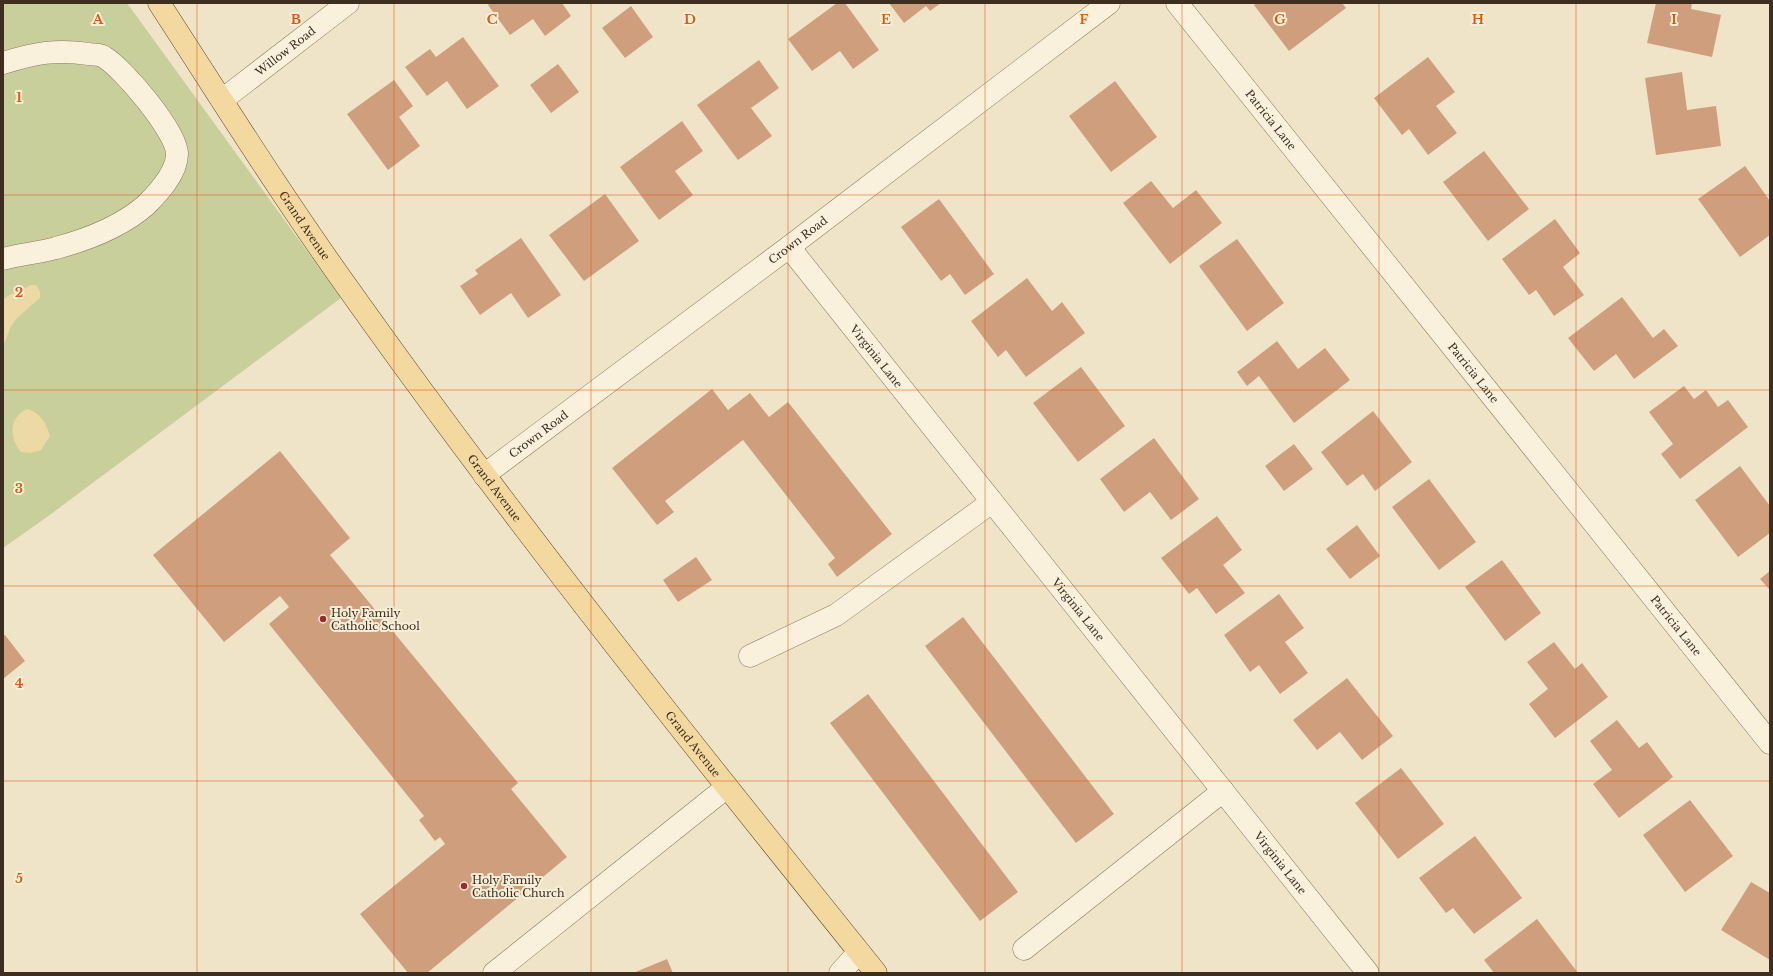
<svg xmlns="http://www.w3.org/2000/svg" width="1773" height="976" font-family="'Libre Baskerville',serif">
  <style>
    .green { fill: #c9cf9b }
    .sand { fill: #ecd9a5 }
    .building { fill: #cf9f7d }
    .lines { fill: none; stroke-linecap: round; stroke-linejoin: round }
    .minor-casing { stroke: #8d765c; stroke-width: 23 }
    .major-casing { stroke: #5b4430; stroke-width: 23 }
    .minor { stroke: #faf1dc; stroke-width: 22 }
    .major { stroke: #f3d9a0; stroke-width: 22 }
    .grid { fill: none; stroke: #df570d; stroke-width: 1; stroke-opacity: 0.55 }
    .poi-dot { fill: #9e2a2b; stroke: #f7eed8; stroke-width: 1.5 }
    .labels { text-anchor: middle; stroke-width: 4; stroke-linejoin: round; paint-order: stroke }
    .street-label { font-size: 11px; fill: #3d2e20; stroke: #f7eed8 }
    .poi-label { font-size: 11px; fill: #3d2e20; stroke: #f7eed8; text-anchor: start }
    .grid-label { font-size: 13px; text-anchor: middle; font-weight: bold; fill: #df570d; stroke: #f7eed8; stroke-width: 4; stroke-linejoin: round; paint-order: stroke }
  </style>
  <rect width="100%" height="100%" fill="#f0e4c8"/>
  <!-- green -->
  <path class="green" d="M 3,3 L 127,3 L 341,298 L 47,517 L 3,548 Z"/>
  <!-- sand -->
  <path class="sand" d="M 31,285 L 36,285 C 39,289 41,292 40,298 L 17,318 L 11,326 L 3,347 L 3,300 C 11,292 20,292 31,285 Z
    M 27,409 C 41,413 46,423 50,436 L 41,450 L 31,453 L 21,452 C 9,438 9,417 27,409 Z"/>
  <!-- building -->
  <path class="building" d="M 490,3 L 562,3 L 571,16 L 545,36 L 533,19 L 510,35 L 488,5 Z
    M 837,3 L 845,3 L 879,50 L 853,69 L 840,51 L 812,71 L 788,39 Z
    M 889,3 L 941,3 L 930,11 L 926,6 L 904,23 Z
    M 1257,3 L 1342,3 L 1346,8 L 1289,51 L 1254,5 Z
    M 1656,3 L 1692,3 L 1691,9 L 1721,15 L 1712,57 L 1647,43 Z
    M 631,6 L 653,37 L 625,58 L 602,28 Z
    M 463,37 L 499,86 L 467,109 L 447,81 L 427,96 L 405,67 L 430,49 L 436,57 Z
    M 1428,57 L 1455,92 L 1436,106 L 1457,133 L 1428,155 L 1409,129 L 1402,135 L 1374,98 Z
    M 759,60 L 779,88 L 751,108 L 772,136 L 738,160 L 697,105 Z
    M 558,64 L 579,92 L 551,113 L 530,85 Z
    M 1682,72 L 1687,110 L 1716,106 L 1721,146 L 1656,155 L 1645,78 Z
    M 394,80 L 413,106 L 399,117 L 420,146 L 388,170 L 347,114 Z
    M 1115,81 L 1157,137 L 1111,172 L 1069,116 Z
    M 682,121 L 703,151 L 675,171 L 693,195 L 659,220 L 620,167 Z
    M 1484,151 L 1529,209 L 1488,241 L 1443,182 Z
    M 1745,166 L 1770,201 L 1770,235 L 1740,257 L 1698,199 Z
    M 1151,181 L 1173,208 L 1196,190 L 1222,223 L 1170,264 L 1123,203 Z
    M 605,194 L 639,241 L 584,281 L 549,235 Z
    M 939,199 L 994,274 L 965,295 L 950,274 L 941,281 L 901,227 Z
    M 1555,219 L 1580,253 L 1563,267 L 1584,295 L 1554,316 L 1536,290 L 1529,295 L 1502,259 Z
    M 521,238 L 561,295 L 528,318 L 511,293 L 480,315 L 460,286 L 478,274 L 475,270 Z
    M 1237,239 L 1284,303 L 1247,331 L 1199,266 Z
    M 1027,278 L 1052,311 L 1062,302 L 1085,333 L 1026,377 L 1006,350 L 998,357 L 971,321 Z
    M 1622,297 L 1653,338 L 1664,329 L 1678,346 L 1634,379 L 1616,354 L 1594,371 L 1568,338 Z
    M 1277,341 L 1298,369 L 1325,348 L 1350,380 L 1294,423 L 1259,376 L 1247,386 L 1237,372 Z
    M 1081,367 L 1125,426 L 1078,462 L 1033,403 Z
    M 1684,386 L 1694,399 L 1706,390 L 1718,407 L 1728,400 L 1748,427 L 1680,479 L 1661,454 L 1673,444 L 1649,412 Z
    M 712,389 L 728,410 L 750,393 L 769,417 L 788,402 L 892,534 L 837,577 L 828,564 L 835,558 L 743,440 L 665,501 L 674,512 L 657,525 L 612,468 Z
    M 1373,411 L 1412,462 L 1375,491 L 1363,474 L 1347,486 L 1321,452 Z
    M 1154,438 L 1199,499 L 1171,520 L 1150,492 L 1124,512 L 1100,479 Z
    M 1294,444 L 1313,469 L 1284,491 L 1265,466 Z
    M 280,451 L 350,538 L 330,555 L 518,783 L 511,789 L 567,857 L 427,973 L 408,973 L 360,914 L 445,844 L 440,837 L 435,841 L 419,820 L 424,816 L 269,624 L 289,607 L 280,596 L 224,642 L 153,555 Z
    M 1740,466 L 1770,506 L 1770,533 L 1738,557 L 1695,500 Z
    M 1429,479 L 1476,542 L 1439,570 L 1392,507 Z
    M 1217,516 L 1242,550 L 1223,565 L 1245,593 L 1216,614 L 1197,588 L 1189,594 L 1161,558 Z
    M 1357,525 L 1380,556 L 1350,579 L 1326,549 Z
    M 696,557 L 712,580 L 678,602 L 663,580 Z
    M 1502,560 L 1541,613 L 1505,641 L 1465,587 Z
    M 1770,571 L 1770,590 L 1760,579 Z
    M 1279,594 L 1304,628 L 1285,642 L 1308,673 L 1280,694 L 1259,665 L 1250,672 L 1224,635 Z
    M 963,617 L 1114,814 L 1076,843 L 925,646 Z
    M 5,635 L 25,661 L 3,679 L 3,636 Z
    M 1554,642 L 1575,669 L 1582,663 L 1608,697 L 1555,738 L 1529,704 L 1548,689 L 1527,662 Z
    M 1347,678 L 1393,736 L 1362,760 L 1340,732 L 1317,750 L 1293,720 Z
    M 868,694 L 1018,892 L 980,921 L 830,723 Z
    M 1617,720 L 1639,748 L 1647,742 L 1673,777 L 1619,818 L 1593,784 L 1612,770 L 1590,741 Z
    M 1401,768 L 1444,824 L 1398,859 L 1355,803 Z
    M 1690,800 L 1733,856 L 1685,892 L 1643,835 Z
    M 1475,836 L 1522,898 L 1474,934 L 1453,908 L 1446,913 L 1419,878 Z
    M 1751,882 L 1770,893 L 1770,960 L 1721,930 Z
    M 1537,919 L 1578,973 L 1494,973 L 1484,960 Z
    M 667,959 L 673,973 L 633,973 Z"/>
  <g class="lines">
    <defs>
      <g id="minor">
        <path id="s1" d="M 1177,3 L 1770,743"/>
        <path d="M 3,63 C 35,53 56,49 89,54 C 94,55 100,54 104,57 C 123,68 177,132 177,154 C 177,173 158,193 146,205 C 122,226 86,240 56,248 C 39,253 20,254 3,259"/>
        <path id="s2" d="M 222,100 L 348,3"/>
        <path id="s3" d="M 789,247 L 1368,973"/>
        <path id="s4" d="M 484,475 L 789,247 L 1109,3"/>
        <path d="M 750,656 L 836,615 L 992,502"/>
        <path d="M 1024,949 L 1223,791"/>
        <path d="M 494,973 L 727,787"/>
        <path d="M 840,973 L 859,952"/>
      </g>
      <g id="major">
        <path id="s5" d="M 159,3 C 222,100 283,198 350,291 C 516,525 696,749 876,973"/>
      </g>
    </defs>
    <!-- minor casing -->
    <use href="#minor" class="minor-casing"/>
    <!-- major casing -->
    <use href="#major" class="major-casing"/>
    <!-- minor -->
    <use href="#minor" class="minor"/>
    <!-- major -->
    <use href="#major" class="major"/>
  </g>
  <!-- grid -->
  <path class="grid" d="M 197,3 L 197,973M 394,3 L 394,973M 591,3 L 591,973M 788,3 L 788,973M 985,3 L 985,973M 1182,3 L 1182,973M 1379,3 L 1379,973M 1576,3 L 1576,973M 3,195 L 1770,195M 3,390 L 1770,390M 3,586 L 1770,586M 3,781 L 1770,781"/>
  <!-- markers -->
  <g class="poi-dot">
    <circle cx="323" cy="619" r="4"/>
    <circle cx="464" cy="886" r="4"/>
  </g>
  <g class="labels">
    <!-- street labels -->
    <g class="street-label">
      <text dy="4" stroke="none"><textPath href="#s2" startOffset="80">Willow Road</textPath></text>
      <text dy="4" stroke="none"><textPath href="#s1" startOffset="150">Patricia Lane</textPath></text>
      <text dy="4" stroke="none"><textPath href="#s5" startOffset="266">Grand Avenue</textPath></text>
      <text dy="4" stroke="none"><textPath href="#s4" startOffset="392">Crown Road</textPath></text>
      <text dy="4" stroke="none"><textPath href="#s3" startOffset="140">Virginia Lane</textPath></text>
      <text dy="4" stroke="none"><textPath href="#s1" startOffset="474">Patricia Lane</textPath></text>
      <text dy="4" stroke="none"><textPath href="#s4" startOffset="68">Crown Road</textPath></text>
      <text dy="4" stroke="none"><textPath href="#s5" startOffset="590">Grand Avenue</textPath></text>
      <text dy="4" stroke="none"><textPath href="#s3" startOffset="464">Virginia Lane</textPath></text>
      <text dy="4" stroke="none"><textPath href="#s1" startOffset="798">Patricia Lane</textPath></text>
      <text dy="4" stroke="none"><textPath href="#s5" startOffset="914">Grand Avenue</textPath></text>
      <text dy="4" stroke="none"><textPath href="#s3" startOffset="788">Virginia Lane</textPath></text>
    </g>
    <!-- poi labels -->
    <g class="poi-label">
      <text x="331" y="617">Holy Family<tspan x="331" dy="13">Catholic School</tspan></text>
      <text x="472" y="884">Holy Family<tspan x="472" dy="13">Catholic Church</tspan></text>
    </g>
  </g>
  <g class="grid-label">
    <text x="98" y="24">A</text>
    <text x="296" y="24">B</text>
    <text x="492" y="24">C</text>
    <text x="690" y="24">D</text>
    <text x="886" y="24">E</text>
    <text x="1084" y="24">F</text>
    <text x="1280" y="24">G</text>
    <text x="1478" y="24">H</text>
    <text x="1674" y="24">I</text>
    <text x="19" y="102">1</text>
    <text x="19" y="297">2</text>
    <text x="19" y="493">3</text>
    <text x="19" y="688">4</text>
    <text x="19" y="883">5</text>
  </g>
  <!-- border -->
  <rect width="1773" height="976" fill="none" stroke="#3d2e20" stroke-width="8"/>
</svg>
